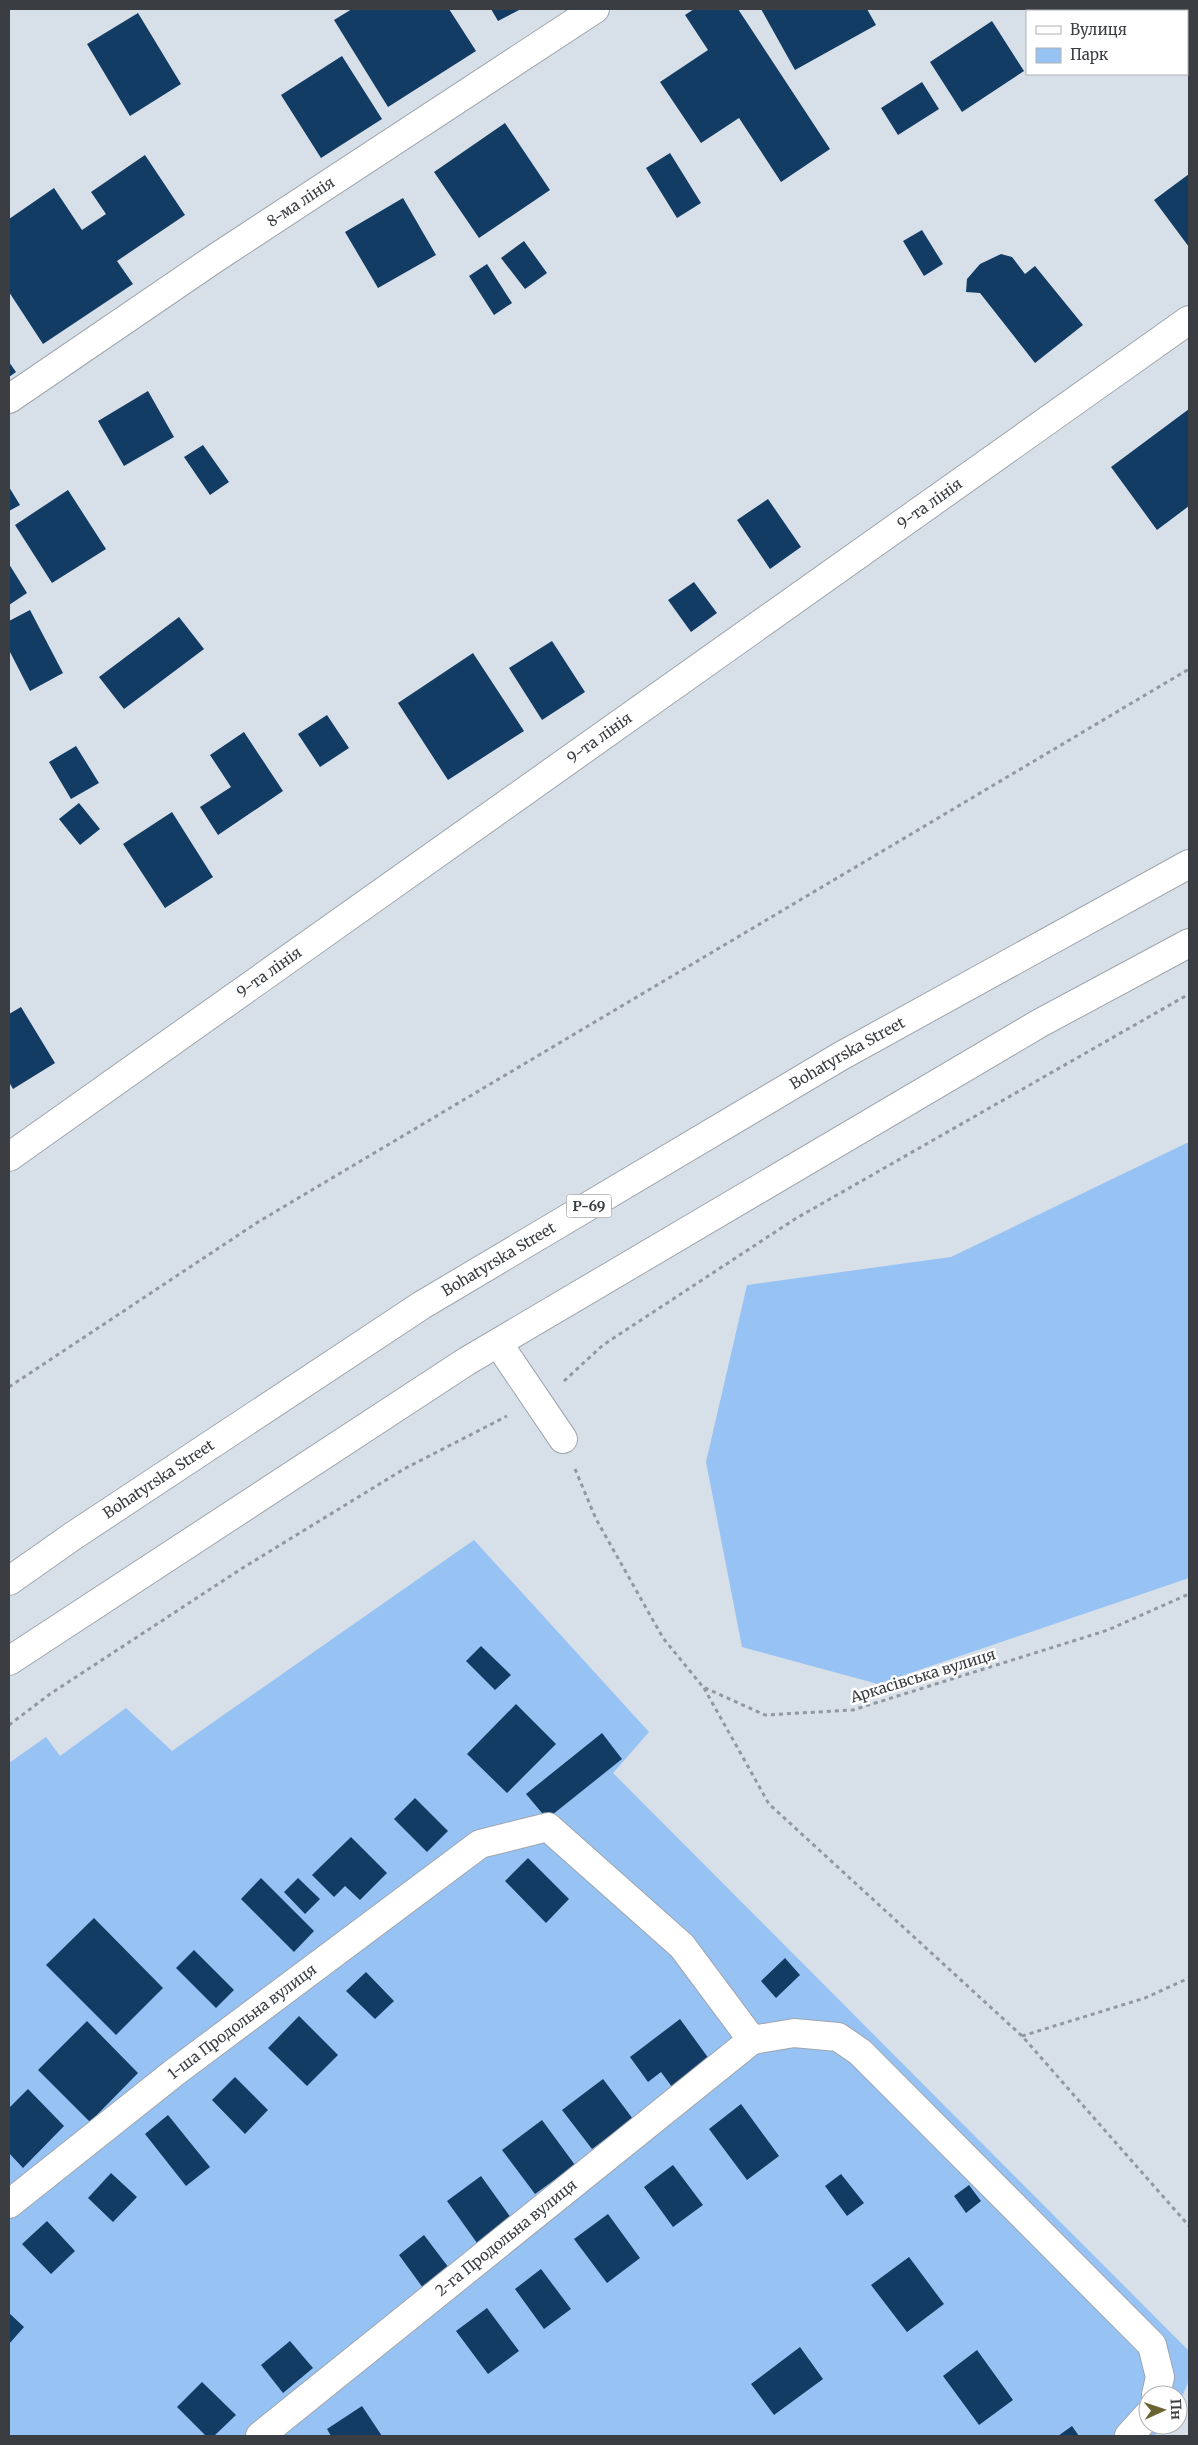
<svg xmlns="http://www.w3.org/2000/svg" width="1198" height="2445" font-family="Merriweather,serif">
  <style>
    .green { fill: #97c2f4 }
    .building { fill: #133c65 }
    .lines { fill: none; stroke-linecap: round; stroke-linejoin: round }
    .minor-casing { stroke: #9fa6af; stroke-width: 30 }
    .major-casing { stroke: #9fa6af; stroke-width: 30 }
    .path { stroke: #92989f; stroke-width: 3; stroke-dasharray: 4 4; stroke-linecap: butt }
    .minor { stroke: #fff; stroke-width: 28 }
    .major { stroke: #fff; stroke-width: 28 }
    .labels { text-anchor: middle; stroke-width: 5; stroke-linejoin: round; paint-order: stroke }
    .shield { fill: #fff; stroke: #75777a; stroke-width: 1 }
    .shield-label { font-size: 14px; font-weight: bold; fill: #3a3d41 }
    .street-label { font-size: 15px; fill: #3a3d41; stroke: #fff }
  </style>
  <rect width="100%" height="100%" fill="#d7dfe8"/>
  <!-- green -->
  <path class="green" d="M 1189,1142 L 1189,1578 L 878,1684 L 742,1647 L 706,1462 L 747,1285 L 951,1257 Z
    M 474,1540 L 649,1732 L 613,1773 L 1189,2351 L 1189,2380 L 1178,2407 L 1178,2395 L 1148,2395 L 1148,2425 L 1165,2425 L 1154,2436 L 9,2436 L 9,1763 L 46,1737 L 60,1756 L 126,1708 L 172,1751 Z"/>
  <!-- building -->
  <path class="building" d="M 352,9 L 449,9 L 476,51 L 388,107 L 334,20 Z
    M 491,9 L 521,9 L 498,21 Z
    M 694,9 L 738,9 L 830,149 L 781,182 L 739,118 L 701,143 L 660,82 L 708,50 L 685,15 Z
    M 761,9 L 867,9 L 876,25 L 795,70 Z
    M 1180,9 L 1189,9 L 1189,22 L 1187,22 L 1187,11 L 1180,11 Z
    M 138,13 L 181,84 L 130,116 L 87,44 Z
    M 992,21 L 1024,71 L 962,112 L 930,62 Z
    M 342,56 L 382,119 L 321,158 L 281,95 Z
    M 922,82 L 939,109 L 898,135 L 881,108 Z
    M 505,123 L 550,190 L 479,238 L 434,172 Z
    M 670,153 L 701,203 L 677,218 L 646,168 Z
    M 145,155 L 185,215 L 117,261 L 133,284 L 43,344 L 9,292 L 9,219 L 54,188 L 82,230 L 106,214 L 91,192 Z
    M 1189,174 L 1189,247 L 1154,200 Z
    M 403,198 L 436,255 L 378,288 L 345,232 Z
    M 922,230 L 943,264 L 924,276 L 903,241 Z
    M 524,241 L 547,273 L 525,289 L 501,258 Z
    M 1001,254 L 1012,257 L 1025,274 L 1035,266 L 1083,325 L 1035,363 L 980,293 L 966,292 L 967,279 L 980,264 Z
    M 487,264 L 512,303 L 494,315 L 469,276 Z
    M 9,362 L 16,372 L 9,377 Z
    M 148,391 L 174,437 L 124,466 L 98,421 Z
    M 1189,409 L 1189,506 L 1157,530 L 1111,467 Z
    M 203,445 L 229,482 L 210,495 L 184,457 Z
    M 9,487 L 20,505 L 9,511 Z
    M 68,490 L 106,549 L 52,583 L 15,525 Z
    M 768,499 L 801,547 L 770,569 L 737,520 Z
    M 9,564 L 27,593 L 9,605 Z
    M 694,582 L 717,613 L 691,632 L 668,600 Z
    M 30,610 L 63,673 L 30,691 L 9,650 L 9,621 Z
    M 179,617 L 204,649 L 124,709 L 99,677 Z
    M 552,641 L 585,692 L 542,720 L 509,668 Z
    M 473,653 L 524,731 L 448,780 L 398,703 Z
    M 327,715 L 349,748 L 320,767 L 298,734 Z
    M 244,732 L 283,791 L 218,835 L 200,807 L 231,787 L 210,755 Z
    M 76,746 L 99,783 L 71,799 L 49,762 Z
    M 79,803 L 100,829 L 80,845 L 59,819 Z
    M 172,812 L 213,877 L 165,908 L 123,844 Z
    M 21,1007 L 55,1063 L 13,1089 L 9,1082 L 9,1014 Z
    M 481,1646 L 511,1675 L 495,1690 L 466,1661 Z
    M 516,1704 L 556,1744 L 507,1793 L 467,1754 Z
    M 602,1733 L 622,1759 L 547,1819 L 526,1794 Z
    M 415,1798 L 448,1831 L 427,1852 L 394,1819 Z
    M 351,1837 L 387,1873 L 360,1900 L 345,1886 L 334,1897 L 312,1875 Z
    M 528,1858 L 569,1899 L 546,1923 L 505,1881 Z
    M 261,1878 L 314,1931 L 294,1952 L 241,1899 Z
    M 298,1878 L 320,1899 L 305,1914 L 284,1892 Z
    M 94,1918 L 163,1988 L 116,2035 L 46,1965 Z
    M 194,1950 L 234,1990 L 216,2008 L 176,1968 Z
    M 785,1958 L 800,1975 L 776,1998 L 761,1981 Z
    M 366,1972 L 394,2001 L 375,2019 L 346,1991 Z
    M 299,2016 L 338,2055 L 307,2086 L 268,2048 Z
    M 680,2019 L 712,2063 L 675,2091 L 661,2072 L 648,2082 L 630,2057 Z
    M 87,2021 L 138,2073 L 90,2122 L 38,2070 Z
    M 235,2077 L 268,2110 L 245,2134 L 212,2100 Z
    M 603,2079 L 633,2119 L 592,2149 L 562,2110 Z
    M 28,2089 L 64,2126 L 23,2168 L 9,2153 L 9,2108 Z
    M 741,2104 L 779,2156 L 747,2180 L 709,2129 Z
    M 168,2115 L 210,2167 L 186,2186 L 145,2134 Z
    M 542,2120 L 575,2165 L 535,2194 L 502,2150 Z
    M 673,2165 L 703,2205 L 673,2227 L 644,2187 Z
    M 111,2173 L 137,2197 L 113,2222 L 88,2198 Z
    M 841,2174 L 864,2203 L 847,2216 L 825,2186 Z
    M 481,2176 L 511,2218 L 477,2243 L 447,2201 Z
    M 969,2185 L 981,2201 L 966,2213 L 954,2196 Z
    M 608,2214 L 640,2258 L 607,2283 L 574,2239 Z
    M 47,2221 L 75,2251 L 51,2274 L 22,2244 Z
    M 424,2235 L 449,2268 L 423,2288 L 399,2255 Z
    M 909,2257 L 944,2304 L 907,2332 L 871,2285 Z
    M 541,2269 L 571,2309 L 544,2329 L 515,2289 Z
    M 487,2308 L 519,2351 L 488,2374 L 456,2331 Z
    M 9,2313 L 24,2327 L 9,2344 Z
    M 290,2341 L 313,2368 L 283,2393 L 261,2365 Z
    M 800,2347 L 823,2379 L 774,2415 L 751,2384 Z
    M 977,2350 L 1013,2400 L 979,2425 L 943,2376 Z
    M 202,2382 L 236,2415 L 214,2436 L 206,2436 L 177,2407 Z
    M 362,2406 L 382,2436 L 331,2436 L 327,2429 Z
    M 1072,2426 L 1079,2436 L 1058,2436 Z"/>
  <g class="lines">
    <defs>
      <g id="minor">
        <path id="s1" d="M 9,399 L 214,259 L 595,9"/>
        <path id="s2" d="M 9,1157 L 1189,320"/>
        <path d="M 498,1343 L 563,1439"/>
        <path id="s3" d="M 9,2204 L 175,2072 L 480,1844 L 548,1827 L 682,1946 L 752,2040 L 794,2033 L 838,2037 L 860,2052 L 1152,2345 L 1160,2377 L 1156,2395"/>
        <path id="s4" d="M 260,2436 L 752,2040"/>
        <path d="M 1129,2436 L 1148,2415"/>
      </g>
      <g id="major">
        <path id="s5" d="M 9,1581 L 73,1536 L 422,1305 L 841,1056 L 1189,864"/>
        <path d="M 9,1661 L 467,1361 L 1040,1023 L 1189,943"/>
      </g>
    </defs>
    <!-- minor casing -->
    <use href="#minor" class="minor-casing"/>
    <!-- major casing -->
    <use href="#major" class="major-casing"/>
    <!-- path -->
    <path class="path" d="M 564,1381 L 603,1345 L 795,1219 L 1189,994
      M 9,1387 L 258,1222 L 1189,669
      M 575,1469 L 596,1519 L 663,1638 L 703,1687 L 765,1715 L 853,1710 L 1108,1630 L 1189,1594
      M 704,1688 L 769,1804 L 1022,2036 L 1189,2226
      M 9,1725 L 50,1694 L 241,1569 L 404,1469 L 507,1416
      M 1022,2036 L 1145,1998 L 1189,1978"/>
    <!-- minor -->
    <use href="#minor" class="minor"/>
    <!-- major -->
    <use href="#major" class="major"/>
  </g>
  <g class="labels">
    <!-- shield labels -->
    <rect class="shield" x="566.5" y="1194.5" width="45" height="23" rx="4"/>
    <g class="shield-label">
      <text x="589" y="1211">Р-69</text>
    </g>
    <!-- street labels -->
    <g class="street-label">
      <text dy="5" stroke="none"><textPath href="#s1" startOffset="352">8-ма лінія</textPath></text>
      <text dy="5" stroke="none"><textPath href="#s2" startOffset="1129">9-та лінія</textPath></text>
      <text dy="5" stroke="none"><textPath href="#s2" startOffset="724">9-та лінія</textPath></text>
      <text dy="5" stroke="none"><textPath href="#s2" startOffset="319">9-та лінія</textPath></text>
      <text dy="5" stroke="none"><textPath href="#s5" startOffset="991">Bohatyrska Street</textPath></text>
      <text dy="5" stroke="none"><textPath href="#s5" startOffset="586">Bohatyrska Street</textPath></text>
      <text dy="5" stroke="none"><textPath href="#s5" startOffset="181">Bohatyrska Street</textPath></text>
      <text transform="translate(923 1676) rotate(-17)" y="5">Аркасівська вулиця</text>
      <text dy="5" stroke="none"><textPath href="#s3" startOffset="296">1-ша Продольна вулиця</textPath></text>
      <text dy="5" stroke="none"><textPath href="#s4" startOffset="316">2-га Продольна вулиця</textPath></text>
    </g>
  </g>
  <!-- border -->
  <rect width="1198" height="2445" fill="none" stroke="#3a3d41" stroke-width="20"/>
  <!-- legend -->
  <rect x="1026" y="10" width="162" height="65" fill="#ffffff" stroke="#b0b1b3"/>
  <rect x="1036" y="26" width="25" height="8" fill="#ffffff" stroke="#b0b1b3"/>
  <text x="1070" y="35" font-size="15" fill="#3a3d41">Вулиця</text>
  <rect x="1036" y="48" width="25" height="15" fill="#97c2f4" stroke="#b0b1b3"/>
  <text x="1070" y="60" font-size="15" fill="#3a3d41">Парк</text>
  <!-- north arrow -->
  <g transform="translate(1163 2410) rotate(87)"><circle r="24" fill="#ffffff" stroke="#b0b1b3"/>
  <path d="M0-4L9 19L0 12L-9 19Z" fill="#6b6431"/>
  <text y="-8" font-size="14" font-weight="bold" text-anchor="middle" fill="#3a3d41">Пн</text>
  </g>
</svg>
